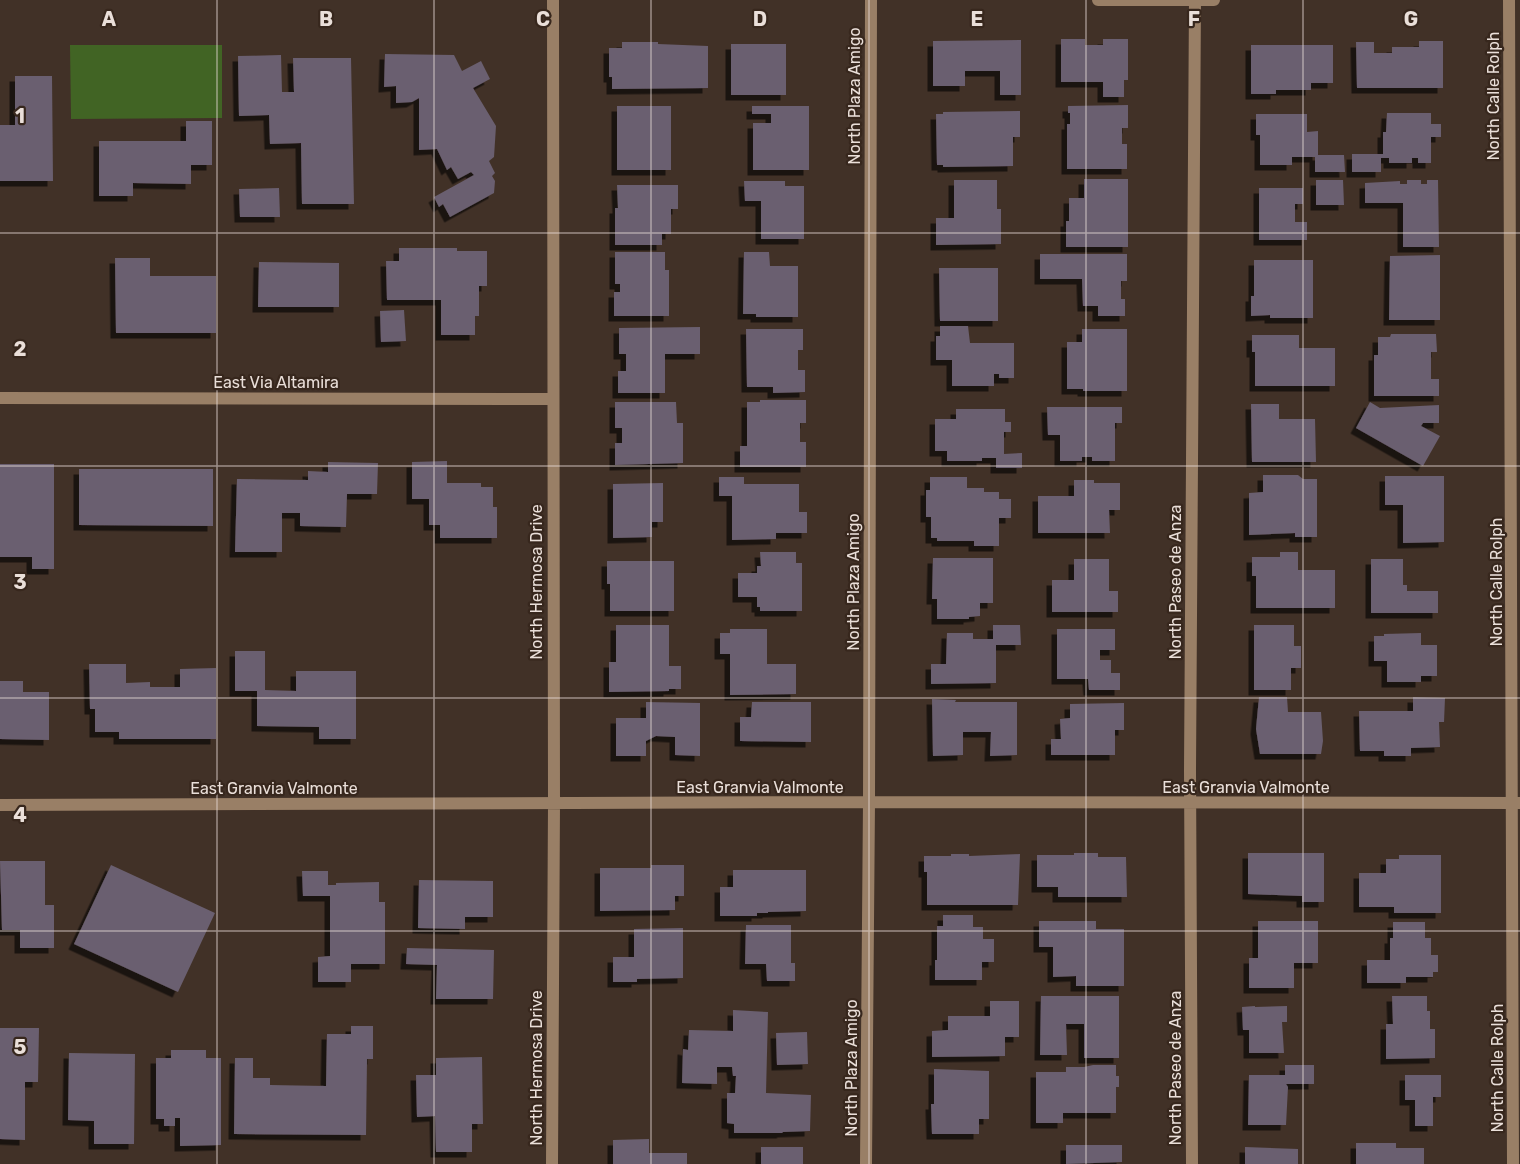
<svg xmlns="http://www.w3.org/2000/svg" width="1520" height="1164" font-family="Rubik,sans-serif">
  <style>
    .green { fill: #416424 }
    .building { fill: #6a5f6f; filter: url(#shadow) }
    .lines { fill: none; stroke-linecap: round; stroke-linejoin: round }
    .street { stroke: #997f66; stroke-width: 12 }
    .grid { fill: none; stroke: #eadfd9; stroke-width: 1.5; stroke-opacity: 0.55 }
    .labels { text-anchor: middle; stroke-width: 4.5; stroke-linejoin: round; paint-order: stroke }
    .street-label { font-size: 16px; fill: #eadfd9; stroke: #37271d }
    .grid-label { font-size: 20px; text-anchor: middle; font-weight: bold; fill: #eadfd9; stroke: #37271d; stroke-width: 4.5; stroke-linejoin: round; paint-order: stroke }
  </style>
  <defs>
    <filter id="shadow"><feDropShadow dx="-5.5" dy="5.5" stdDeviation="0" flood-color="#0009"/></filter>
  </defs>
  <rect width="100%" height="100%" fill="#413127"/>
  <!-- green -->
  <path class="green" d="M 222,45 L 222,118 L 71,119 L 70,45 Z"/>
  <!-- building -->
  <path class="building" d="M 1061,39 L 1085,39 L 1085,45 L 1103,45 L 1103,39 L 1128,39 L 1128,80 L 1124,80 L 1124,97 L 1103,97 L 1103,82 L 1061,82 Z
    M 1021,40 L 1021,95 L 1000,95 L 1000,71 L 965,71 L 965,86 L 933,86 L 933,41 Z
    M 1419,41 L 1443,41 L 1443,88 L 1357,88 L 1356,42 L 1374,42 L 1374,53 L 1392,53 L 1392,47 L 1419,47 Z
    M 622,42 L 658,42 L 658,44 L 708,46 L 708,88 L 612,89 L 612,77 L 609,77 L 609,48 L 622,48 Z
    M 731,44 L 786,44 L 786,95 L 731,95 Z
    M 1251,45 L 1333,45 L 1333,83 L 1311,83 L 1311,90 L 1276,90 L 1276,94 L 1251,94 Z
    M 385,54 L 454,55 L 462,71 L 481,61 L 490,79 L 473,88 L 496,126 L 494,157 L 489,161 L 495,173 L 492,176 L 495,181 L 494,193 L 450,217 L 443,204 L 439,207 L 434,197 L 474,175 L 471,172 L 458,179 L 451,167 L 447,170 L 437,149 L 419,150 L 419,98 L 412,102 L 396,103 L 396,86 L 384,87 Z
    M 281,55 L 282,92 L 294,92 L 293,58 L 351,58 L 354,204 L 302,204 L 301,143 L 270,144 L 269,115 L 239,116 L 238,56 Z
    M 15,76 L 52,76 L 53,181 L 0,181 L 0,125 L 15,125 Z
    M 1128,105 L 1128,128 L 1122,128 L 1122,144 L 1127,144 L 1127,169 L 1067,169 L 1067,124 L 1070,124 L 1070,113 L 1068,113 L 1068,106 Z
    M 617,106 L 671,106 L 671,170 L 617,170 Z
    M 752,106 L 809,106 L 809,170 L 753,170 L 753,123 L 771,123 L 771,114 L 752,114 Z
    M 1020,111 L 1020,137 L 1013,137 L 1013,166 L 943,167 L 943,165 L 937,165 L 936,114 L 943,114 L 943,112 Z
    M 1387,113 L 1431,113 L 1431,124 L 1441,124 L 1441,137 L 1431,137 L 1431,163 L 1418,163 L 1418,158 L 1412,158 L 1412,163 L 1389,163 L 1389,158 L 1381,158 L 1381,172 L 1352,172 L 1352,154 L 1383,154 L 1383,132 L 1386,132 Z
    M 1256,114 L 1307,114 L 1307,132 L 1318,131 L 1318,155 L 1344,155 L 1345,172 L 1315,172 L 1315,157 L 1292,157 L 1292,165 L 1260,165 L 1260,135 L 1256,135 Z
    M 186,121 L 212,121 L 212,165 L 191,165 L 191,184 L 133,183 L 133,196 L 99,196 L 99,141 L 186,141 Z
    M 1084,179 L 1128,179 L 1128,247 L 1066,247 L 1066,221 L 1069,221 L 1069,198 L 1084,198 Z
    M 954,180 L 997,180 L 997,209 L 1001,209 L 1001,244 L 936,245 L 936,218 L 954,218 Z
    M 1316,180 L 1343,180 L 1344,205 L 1316,205 Z
    M 1407,180 L 1421,180 L 1421,184 L 1427,184 L 1427,180 L 1438,180 L 1439,247 L 1403,247 L 1403,203 L 1365,203 L 1365,183 L 1400,181 L 1400,184 L 1407,184 Z
    M 744,181 L 785,181 L 785,186 L 804,186 L 804,239 L 761,239 L 761,201 L 745,201 Z
    M 617,185 L 678,185 L 678,209 L 671,209 L 671,234 L 662,234 L 662,245 L 615,245 L 615,208 L 618,208 Z
    M 279,188 L 280,217 L 240,217 L 239,189 Z
    M 1259,188 L 1303,188 L 1303,204 L 1295,204 L 1295,222 L 1307,222 L 1307,240 L 1259,240 Z
    M 399,248 L 457,248 L 457,251 L 487,251 L 487,286 L 479,286 L 479,316 L 475,316 L 475,335 L 441,335 L 441,300 L 387,300 L 386,261 L 399,261 Z
    M 615,252 L 665,252 L 665,270 L 669,270 L 669,316 L 614,316 L 614,292 L 620,292 L 620,284 L 615,284 Z
    M 744,252 L 769,252 L 770,266 L 798,266 L 798,317 L 756,317 L 756,314 L 743,314 Z
    M 1040,254 L 1127,254 L 1127,281 L 1121,281 L 1121,299 L 1125,299 L 1125,316 L 1098,316 L 1098,306 L 1083,306 L 1082,279 L 1040,279 Z
    M 1440,255 L 1440,320 L 1389,320 L 1390,256 Z
    M 115,258 L 150,258 L 150,276 L 216,276 L 216,333 L 116,333 Z
    M 1254,260 L 1313,260 L 1313,318 L 1270,318 L 1270,315 L 1251,316 L 1251,296 L 1254,296 Z
    M 259,262 L 339,263 L 339,307 L 258,307 Z
    M 939,268 L 998,268 L 998,321 L 940,321 Z
    M 404,310 L 406,341 L 381,342 L 380,311 Z
    M 940,326 L 968,326 L 970,343 L 1014,343 L 1014,378 L 999,378 L 999,374 L 994,374 L 994,386 L 952,386 L 952,360 L 936,360 L 936,336 L 940,336 Z
    M 700,327 L 700,354 L 665,354 L 665,393 L 618,393 L 618,371 L 626,371 L 626,354 L 619,354 L 619,328 Z
    M 746,329 L 803,329 L 803,350 L 798,350 L 798,370 L 805,370 L 805,392 L 773,393 L 773,387 L 747,387 Z
    M 1082,329 L 1127,329 L 1127,391 L 1083,391 L 1083,389 L 1067,389 L 1067,342 L 1082,342 Z
    M 1391,334 L 1436,334 L 1437,352 L 1431,352 L 1431,379 L 1439,379 L 1439,396 L 1374,396 L 1374,355 L 1378,355 L 1378,337 L 1390,337 Z
    M 1252,335 L 1299,335 L 1299,348 L 1335,348 L 1335,386 L 1255,386 L 1255,352 L 1252,352 Z
    M 760,400 L 806,400 L 806,423 L 800,423 L 800,442 L 806,442 L 806,467 L 740,467 L 740,446 L 747,446 L 747,402 L 760,402 Z
    M 615,402 L 676,402 L 677,423 L 683,423 L 683,463 L 615,465 L 615,443 L 622,443 L 622,428 L 615,428 Z
    M 1370,402 L 1380,408 L 1439,405 L 1439,423 L 1423,423 L 1421,426 L 1440,436 L 1423,466 L 1356,428 Z
    M 1251,404 L 1279,404 L 1279,419 L 1315,419 L 1316,462 L 1252,462 Z
    M 1047,407 L 1122,407 L 1122,423 L 1115,423 L 1115,461 L 1092,461 L 1092,457 L 1082,457 L 1082,461 L 1060,461 L 1060,435 L 1048,435 Z
    M 956,409 L 1005,409 L 1005,422 L 1011,422 L 1011,432 L 1004,432 L 1004,454 L 1022,453 L 1022,468 L 996,468 L 996,458 L 982,458 L 982,461 L 947,461 L 947,451 L 935,451 L 935,419 L 956,419 Z
    M 447,461 L 447,483 L 481,483 L 481,487 L 493,487 L 493,507 L 497,507 L 497,538 L 440,538 L 440,525 L 429,525 L 429,499 L 412,499 L 412,462 Z
    M 328,462 L 378,463 L 377,494 L 347,494 L 346,527 L 300,526 L 300,513 L 282,513 L 282,552 L 235,552 L 237,479 L 308,480 L 308,471 L 328,472 Z
    M 0,464 L 54,464 L 54,569 L 32,569 L 32,557 L 0,557 Z
    M 79,469 L 213,469 L 213,526 L 79,525 Z
    M 1263,475 L 1298,475 L 1303,479 L 1317,479 L 1317,537 L 1295,537 L 1295,533 L 1249,535 L 1249,493 L 1263,492 Z
    M 1385,476 L 1444,476 L 1444,542 L 1403,543 L 1403,505 L 1385,505 Z
    M 719,477 L 744,477 L 744,484 L 799,484 L 799,512 L 807,512 L 807,533 L 776,533 L 776,539 L 732,540 L 732,496 L 719,496 Z
    M 930,477 L 967,477 L 967,488 L 984,488 L 984,492 L 999,492 L 999,499 L 1011,499 L 1011,518 L 999,518 L 999,546 L 974,546 L 974,541 L 937,541 L 937,538 L 931,538 L 931,517 L 926,517 L 926,490 L 930,490 Z
    M 1074,480 L 1094,480 L 1094,483 L 1120,483 L 1120,510 L 1109,510 L 1110,533 L 1038,533 L 1038,496 L 1074,496 Z
    M 663,483 L 663,522 L 652,522 L 652,537 L 613,538 L 613,484 Z
    M 760,552 L 796,552 L 796,563 L 802,563 L 802,611 L 760,611 L 760,607 L 757,607 L 757,597 L 738,597 L 738,573 L 757,573 L 757,566 L 761,566 Z
    M 1280,552 L 1298,552 L 1298,570 L 1335,570 L 1335,608 L 1256,608 L 1256,576 L 1252,576 L 1252,557 L 1280,557 Z
    M 933,558 L 993,558 L 993,603 L 980,603 L 980,616 L 969,617 L 969,619 L 937,619 L 937,599 L 932,599 Z
    M 1074,559 L 1109,559 L 1109,591 L 1118,591 L 1118,612 L 1052,612 L 1052,580 L 1074,580 Z
    M 1371,559 L 1403,559 L 1403,585 L 1407,585 L 1407,591 L 1438,591 L 1438,613 L 1371,613 Z
    M 607,561 L 674,561 L 674,611 L 610,611 L 610,584 L 607,584 Z
    M 616,625 L 669,625 L 669,666 L 681,666 L 681,689 L 669,689 L 669,691 L 609,692 L 609,662 L 616,662 Z
    M 993,625 L 1020,625 L 1021,645 L 996,645 L 996,683 L 931,684 L 931,664 L 946,664 L 947,633 L 973,633 L 973,639 L 993,639 Z
    M 1254,625 L 1294,625 L 1294,646 L 1301,646 L 1301,668 L 1291,668 L 1291,690 L 1254,690 Z
    M 730,629 L 767,629 L 767,664 L 796,664 L 796,694 L 730,695 L 730,654 L 720,654 L 720,633 L 730,633 Z
    M 1057,629 L 1115,629 L 1115,650 L 1100,650 L 1100,660 L 1111,660 L 1111,673 L 1120,673 L 1120,690 L 1089,690 L 1088,679 L 1057,679 Z
    M 1421,633 L 1421,645 L 1437,645 L 1437,676 L 1421,676 L 1421,682 L 1387,682 L 1387,661 L 1374,661 L 1374,636 L 1384,636 L 1384,634 Z
    M 235,651 L 265,651 L 265,690 L 296,691 L 296,671 L 356,671 L 356,739 L 319,739 L 319,727 L 257,726 L 257,691 L 235,691 Z
    M 89,664 L 126,664 L 126,683 L 150,682 L 150,687 L 180,687 L 180,669 L 216,668 L 216,739 L 119,739 L 119,732 L 95,732 L 95,709 L 90,709 Z
    M 0,681 L 23,681 L 23,692 L 49,692 L 49,740 L 0,739 Z
    M 1259,697 L 1287,697 L 1288,712 L 1321,712 L 1323,741 L 1321,754 L 1260,754 L 1256,729 Z
    M 1413,697 L 1445,698 L 1444,722 L 1439,722 L 1440,747 L 1411,748 L 1411,756 L 1384,756 L 1384,751 L 1360,751 L 1359,711 L 1413,711 Z
    M 932,699 L 956,700 L 955,702 L 1017,702 L 1017,755 L 990,756 L 991,732 L 963,732 L 963,755 L 933,756 Z
    M 646,702 L 700,703 L 700,756 L 675,755 L 675,737 L 656,736 L 646,741 L 646,756 L 616,756 L 616,718 L 646,718 Z
    M 752,702 L 811,702 L 811,742 L 740,741 L 740,717 L 751,717 Z
    M 1124,703 L 1124,730 L 1115,730 L 1115,755 L 1051,755 L 1051,739 L 1061,739 L 1060,719 L 1070,718 L 1070,704 Z
    M 1074,853 L 1098,853 L 1098,857 L 1126,857 L 1127,897 L 1058,897 L 1058,887 L 1037,887 L 1037,855 L 1074,855 Z
    M 1248,853 L 1324,853 L 1324,902 L 1302,902 L 1302,896 L 1248,894 Z
    M 951,854 L 969,854 L 969,856 L 1020,854 L 1018,905 L 927,905 L 927,872 L 924,872 L 924,856 L 951,856 Z
    M 1399,855 L 1441,855 L 1441,913 L 1394,913 L 1394,907 L 1359,907 L 1359,873 L 1386,873 L 1386,859 L 1399,859 Z
    M 0,861 L 45,861 L 45,905 L 54,905 L 54,948 L 20,948 L 20,930 L 2,930 Z
    M 111,865 L 215,913 L 178,992 L 74,944 Z
    M 651,865 L 684,865 L 684,896 L 675,896 L 675,910 L 600,911 L 600,868 L 651,868 Z
    M 733,870 L 806,870 L 806,911 L 768,912 L 768,913 L 757,913 L 757,916 L 720,916 L 720,887 L 733,887 Z
    M 302,871 L 328,871 L 328,885 L 336,885 L 336,883 L 379,882 L 379,902 L 385,902 L 385,964 L 351,964 L 351,982 L 318,982 L 318,957 L 330,956 L 330,896 L 303,896 Z
    M 419,880 L 493,881 L 493,917 L 465,917 L 465,929 L 418,928 Z
    M 943,915 L 973,915 L 973,927 L 983,927 L 983,939 L 994,939 L 994,962 L 982,962 L 982,980 L 935,980 L 935,960 L 937,960 L 937,926 L 943,926 Z
    M 1039,921 L 1096,921 L 1096,929 L 1124,929 L 1124,986 L 1076,986 L 1076,976 L 1053,977 L 1053,947 L 1039,947 Z
    M 1258,921 L 1318,921 L 1318,963 L 1294,963 L 1294,988 L 1249,988 L 1249,958 L 1258,958 Z
    M 1393,922 L 1425,922 L 1425,938 L 1431,938 L 1431,955 L 1438,955 L 1438,972 L 1433,972 L 1433,977 L 1406,977 L 1406,983 L 1367,983 L 1367,960 L 1390,960 L 1390,938 L 1393,938 Z
    M 746,925 L 791,925 L 791,963 L 795,963 L 795,981 L 767,981 L 766,964 L 745,964 Z
    M 683,928 L 683,978 L 637,979 L 637,982 L 613,982 L 613,957 L 634,957 L 634,929 Z
    M 407,948 L 494,950 L 493,999 L 436,999 L 437,965 L 406,964 Z
    M 1041,996 L 1119,996 L 1119,1058 L 1084,1058 L 1084,1024 L 1066,1024 L 1067,1055 L 1040,1055 Z
    M 1392,996 L 1427,996 L 1427,1011 L 1430,1011 L 1430,1029 L 1435,1029 L 1435,1058 L 1386,1059 L 1386,1024 L 1393,1024 Z
    M 990,1001 L 1019,1001 L 1019,1037 L 1005,1037 L 1005,1056 L 932,1057 L 932,1031 L 948,1030 L 948,1016 L 990,1016 Z
    M 1255,1006 L 1255,1007 L 1287,1006 L 1287,1022 L 1282,1022 L 1284,1053 L 1249,1053 L 1249,1030 L 1243,1030 L 1242,1007 Z
    M 733,1010 L 768,1012 L 766,1093 L 811,1095 L 810,1131 L 783,1132 L 782,1133 L 734,1133 L 734,1124 L 727,1123 L 727,1093 L 735,1093 L 736,1076 L 733,1076 L 732,1067 L 717,1067 L 717,1084 L 682,1083 L 683,1049 L 688,1050 L 689,1030 L 733,1031 Z
    M 351,1026 L 373,1026 L 373,1059 L 367,1059 L 366,1135 L 234,1134 L 235,1058 L 253,1058 L 253,1078 L 270,1078 L 270,1085 L 326,1086 L 327,1034 L 351,1034 Z
    M 0,1028 L 39,1028 L 38,1082 L 25,1082 L 25,1140 L 0,1139 Z
    M 807,1032 L 808,1064 L 777,1065 L 776,1033 Z
    M 171,1050 L 206,1050 L 206,1058 L 221,1058 L 221,1145 L 180,1146 L 180,1118 L 175,1118 L 175,1126 L 164,1126 L 164,1119 L 156,1119 L 156,1058 L 171,1058 Z
    M 69,1053 L 135,1054 L 134,1144 L 94,1144 L 94,1121 L 68,1120 Z
    M 482,1057 L 483,1124 L 472,1124 L 472,1152 L 436,1152 L 435,1116 L 417,1117 L 416,1075 L 436,1075 L 436,1058 Z
    M 1093,1065 L 1116,1065 L 1116,1076 L 1119,1076 L 1119,1087 L 1116,1087 L 1116,1113 L 1063,1113 L 1063,1123 L 1036,1123 L 1036,1072 L 1066,1072 L 1066,1067 L 1084,1067 Z
    M 1285,1065 L 1314,1065 L 1314,1084 L 1286,1084 L 1288,1087 L 1286,1125 L 1248,1125 L 1249,1075 L 1285,1075 Z
    M 934,1069 L 989,1071 L 989,1119 L 979,1119 L 979,1134 L 932,1134 L 931,1104 L 934,1104 Z
    M 1405,1075 L 1441,1075 L 1441,1097 L 1433,1097 L 1433,1126 L 1415,1126 L 1415,1100 L 1405,1100 Z
    M 649,1139 L 649,1153 L 687,1153 L 687,1164 L 613,1164 L 613,1140 Z
    M 1356,1143 L 1396,1143 L 1396,1148 L 1424,1148 L 1424,1164 L 1356,1164 Z
    M 1066,1145 L 1122,1145 L 1122,1162 L 1066,1164 Z
    M 761,1147 L 803,1147 L 803,1164 L 761,1164 Z
    M 1245,1147 L 1298,1149 L 1298,1164 L 1245,1164 Z"/>
  <g class="lines">
    <!-- street -->
    <path class="street" d="M 1098,0 L 1214,0
      M 1509,0 L 1513,1164
      M 0,398 L 552,399
      M 0,805 L 869,802 L 1520,803
      M 552,1164 L 554,804 L 553,0
      M 866,1164 L 869,802 L 871,0
      M 1192,1164 L 1190,771 L 1195,0"/>
  </g>
  <!-- grid -->
  <path class="grid" d="M 217,0 L 217,1164M 434,0 L 434,1164M 651,0 L 651,1164M 869,0 L 869,1164M 1086,0 L 1086,1164M 1303,0 L 1303,1164M 0,233 L 1520,233M 0,466 L 1520,466M 0,698 L 1520,698M 0,931 L 1520,931"/>
  <g class="labels">
    <!-- street labels -->
    <g class="street-label">
      <text transform="translate(854 96) rotate(-90)" y="6">North Plaza Amigo</text>
      <text transform="translate(1493 96) rotate(-90)" y="6">North Calle Rolph</text>
      <text x="276" y="388">East Via Altamira</text>
      <text transform="translate(536 582) rotate(-90)" y="6">North Hermosa Drive</text>
      <text transform="translate(853 582) rotate(-90)" y="6">North Plaza Amigo</text>
      <text transform="translate(1175 582) rotate(-90)" y="6">North Paseo de Anza</text>
      <text transform="translate(1496 582) rotate(-90)" y="6">North Calle Rolph</text>
      <text x="760" y="793">East Granvia Valmonte</text>
      <text x="1246" y="793">East Granvia Valmonte</text>
      <text x="274" y="794">East Granvia Valmonte</text>
      <text transform="translate(536 1068) rotate(-90)" y="6">North Hermosa Drive</text>
      <text transform="translate(851 1068) rotate(-90)" y="6">North Plaza Amigo</text>
      <text transform="translate(1175 1068) rotate(-90)" y="6">North Paseo de Anza</text>
      <text transform="translate(1497 1068) rotate(-90)" y="6">North Calle Rolph</text>
    </g>
  </g>
  <g class="grid-label">
    <text x="109" y="26">A</text>
    <text x="326" y="26">B</text>
    <text x="543" y="26">C</text>
    <text x="760" y="26">D</text>
    <text x="977" y="26">E</text>
    <text x="1194" y="26">F</text>
    <text x="1411" y="26">G</text>
    <text x="20" y="123">1</text>
    <text x="20" y="356">2</text>
    <text x="20" y="589">3</text>
    <text x="20" y="822">4</text>
    <text x="20" y="1054">5</text>
  </g>
</svg>
